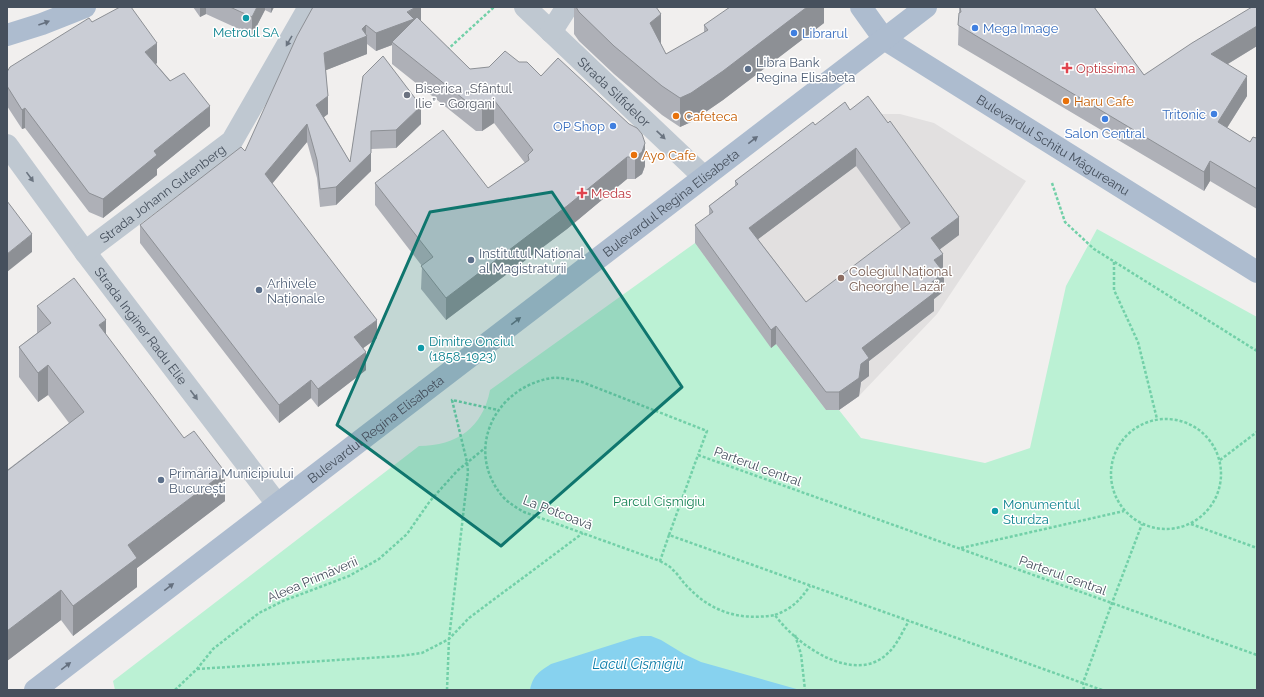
<svg xmlns="http://www.w3.org/2000/svg" width="1264" height="697" font-family="Raleway,sans-serif">
  <style>
    .education { fill: #e2e0e0 }
    .green { fill: #bbf1d4 }
    .water { fill: #87d2ef }
    .lines { fill: none; stroke-linecap: round; stroke-linejoin: round }
    .path { stroke: #72d0a8; stroke-width: 2.5; stroke-dasharray: 3 2; stroke-linecap: butt }
    .minor { stroke: #bfc8d1; stroke-width: 22 }
    .major { stroke: #adbccf; stroke-width: 22 }
    .wall { fill: #aeb0b7; fill-rule: evenodd }
    .shaded-wall { fill: #8d9095 }
    .building { fill: #cacdd5; stroke: #8d9095; fill-rule: evenodd }
    .oneway { fill: #65707f }
    .oneway2 { fill: #6a7480 }
    .marked { fill: #0f766e; fill-opacity: 0.2; stroke: #0f766e; stroke-width: 3; stroke-linejoin: round }
    .culture-dot { fill: #0f9aa8; stroke: #fff; stroke-width: 1.5 }
    .shop-dot { fill: #3f7fe0; stroke: #fff; stroke-width: 1.5 }
    .health-dot { fill: #e0444e; stroke: #fff; stroke-width: 1.5 }
    .service-dot { fill: #5c6f8a; stroke: #fff; stroke-width: 1.5 }
    .worship-dot { fill: #6b7280; stroke: #fff; stroke-width: 1.5 }
    .food-dot { fill: #e8710a; stroke: #fff; stroke-width: 1.5 }
    .education-dot { fill: #8d6e63; stroke: #fff; stroke-width: 1.5 }
    .labels { text-anchor: middle; stroke-width: 3; stroke-linejoin: round; paint-order: stroke }
    .shop-label { font-size: 13px; fill: #366cbe; stroke: #fff; text-anchor: start }
    .culture-label { font-size: 13px; fill: #0d838f; stroke: #fff; text-anchor: start }
    .service-label { font-size: 13px; fill: #4e5e75; stroke: #fff; text-anchor: start }
    .health-label { font-size: 13px; fill: #be3a42; stroke: #fff; text-anchor: start }
    .worship-label { font-size: 13px; fill: #5b616d; stroke: #fff; text-anchor: start }
    .street-label { font-size: 13px; fill: #46505d; stroke: #fff }
    .food-label { font-size: 13px; fill: #c56008; stroke: #fff; text-anchor: start }
    .education-label { font-size: 13px; fill: #785e54; stroke: #fff; text-anchor: start }
    .park-label { font-size: 13px; fill: #138152; stroke: #fff }
    .water-label { font-size: 14px; font-style: italic; fill: #087aa7; stroke: #fff }
  </style>
  <rect width="100%" height="100%" fill="#f1efee"/>
  <!-- education -->
  <path class="education" d="M 868,114 L 900,114 L 934,123 L 1026,181 L 937,314 L 859,396 L 839,410 L 826,410 L 776,344 L 771,348 L 695,243 Z"/>
  <!-- green -->
  <path class="green" d="M 1097,229 L 1257,317 L 1257,690 L 115,690 L 113,681 L 419,446 C 457,446 483,427 490,390 L 695,243 L 771,347 L 776,344 L 826,410 L 839,410 L 861,438 L 985,463 L 1030,448 L 1066,286 Z"/>
  <!-- water -->
  <path class="water" d="M 641,636 L 651,636 L 661,640 L 684,654 L 701,662 L 800,690 L 530,690 C 533,675 539,672 551,664 L 633,638 Z"/>
  <g class="lines">
    <!-- path -->
    <path class="path" d="M 447,50 L 494,7
      M 1052,183 L 1065,222 L 1094,249 L 1257,351
      M 1114,262 L 1114,290 L 1138,342 L 1157,419
      M1111 474a55 55 0 1 1 110 0a55 55 0 1 1-110 0Z
      M 1220,460 L 1257,432
      M 1191,524 L 1257,548
      M 669,535 L 660,561 L 524,512 C 517,508 510,504 504,498 C 463,452 494,387 552,378 C 562,377 572,380 582,382 L 707,431 L 698,455
      M 961,548 L 1124,511
      M 660,561 C 665,564 670,566 673,570 C 678,574 681,580 685,584 C 710,612 739,621 775,615 C 796,645 856,687 889,652 C 897,645 903,630 909,621
      M 775,615 C 793,608 799,601 810,586
      M 795,635 L 801,654 L 805,690
      M 197,669 L 400,656 L 422,653 L 449,639 L 469,618 L 583,533
      M 175,690 L 197,669 L 213,649 L 259,613 L 283,601 L 349,576 L 379,559 L 407,534 L 430,501 L 457,471 L 485,448
      M 447,690 L 449,639 L 468,472 L 467,462 L 452,400 L 498,410
      M 1084,690 L 1083,683 L 1112,603 L 1142,524
      M 1102,690 L 669,535 L 698,455 L 1257,655"/>
    <!-- minor -->
    <g class="minor">
      <path id="s1" d="M 525,7 L 704,177"/>
      <path d="M 551,32 L 567,7"/>
      <path id="s2" d="M 7,145 L 85,252 L 277,504"/>
      <path id="s3" d="M 85,252 L 232,141 L 309,7"/>
    </g>
    <!-- major -->
    <g class="major">
      <path id="s4" d="M 861,7 L 884,39 L 1257,272"/>
      <path d="M 7,35 L 42,24 L 85,7"/>
      <path id="s5" d="M 35,690 L 926,7"/>
    </g>
  </g>
  <!-- wall -->
  <path class="wall" d="M 193,7 L 274,7 L 271,13 L 265,10 L 252,35 L 206,14 L 200,17 Z
    M 313,7 L 421,7 L 421,21 L 470,69 L 541,76 L 558,58 L 645,166 L 642,174 L 635,179 L 627,179 L 567,229 L 446,320 L 421,289 L 422,266 L 375,205 L 375,183 L 488,188 L 525,163 L 494,123 L 482,131 L 476,131 L 392,64 L 392,45 L 376,51 L 367,44 L 367,54 L 326,70 L 328,114 L 324,117 L 350,162 L 363,76 L 421,124 L 396,148 L 371,149 L 371,171 L 336,205 L 320,207 L 317,178 L 307,142 L 272,184 L 377,338 L 363,348 L 366,370 L 318,407 L 311,398 L 279,423 L 140,243 L 140,225 L 245,151 Z
    M 574,7 L 656,7 L 661,43 L 661,44 L 666,54 L 704,33 L 704,25 L 824,7 L 824,23 L 723,100 L 691,122 L 680,127 L 662,115 L 614,74 L 579,41 L 574,34 Z
    M 959,7 L 1094,7 L 1144,75 L 1257,7 L 1257,46 L 1228,64 L 1247,96 L 1227,128 L 1250,142 L 1256,138 L 1257,136 L 1257,209 L 1210,181 L 1204,191 L 958,45 L 959,13 Z
    M 92,22 L 157,63 L 156,64 L 210,126 L 157,169 L 157,175 L 103,218 L 89,212 L 25,128 L 22,129 L 7,106 L 7,72 Z
    M 850,110 L 959,235 L 940,249 L 943,272 L 944,291 L 934,299 L 934,311 L 869,361 L 869,376 L 861,382 L 859,396 L 839,410 L 826,410 L 776,344 L 771,348 L 695,243 L 695,225 L 709,216 L 709,206 L 735,186 L 735,181 L 815,125 ZM 856,166 L 902,230 L 806,302 L 758,239 Z
    M 37,306 L 106,335 L 225,501 L 137,568 L 137,587 L 73,636 L 61,620 L 7,661 L 7,470 L 69,423 L 48,395 L 38,402 L 19,377 L 19,347 L 37,333 Z"/>
  <!-- shaded-wall -->
  <path class="shaded-wall" d="M 200,7 L 206,7 L 206,14 L 200,17 Z
    M 257,7 L 265,7 L 265,10 L 252,35 L 252,17 Z
    M 271,7 L 274,7 L 271,13 Z
    M 416,7 L 421,7 L 421,22 L 392,42 L 392,45 L 376,51 L 376,33 Z
    M 807,7 L 824,7 L 824,23 L 723,100 L 691,122 L 680,127 L 680,98 Z
    M 661,14 L 661,43 L 650,51 L 650,23 Z
    M 366,25 L 366,37 L 367,36 L 367,54 L 324,71 L 324,53 L 362,29 Z
    M 1257,26 L 1257,46 L 1211,74 L 1211,54 Z
    M 157,43 L 157,63 L 145,71 L 145,52 Z
    M 1247,76 L 1247,96 L 1218,142 L 1218,122 Z
    M 328,96 L 328,114 L 316,123 L 316,105 Z
    M 494,100 L 494,123 L 482,131 L 482,109 Z
    M 210,106 L 210,126 L 157,169 L 157,175 L 103,218 L 103,199 L 154,151 Z
    M 421,106 L 421,124 L 396,148 L 396,130 Z
    M 25,108 L 25,128 L 22,129 L 22,110 Z
    M 307,124 L 307,142 L 265,192 L 265,174 Z
    M 371,131 L 371,171 L 336,205 L 336,187 Z
    M 645,143 L 645,166 L 642,174 L 635,179 L 635,157 Z
    M 856,148 L 856,166 L 749,246 L 749,228 Z
    M 627,157 L 627,179 L 567,229 L 446,320 L 446,298 Z
    M 1210,161 L 1210,181 L 1204,191 L 1204,172 Z
    M 959,217 L 959,235 L 931,256 L 931,238 Z
    M 32,234 L 32,252 L 7,272 L 7,254 Z
    M 943,254 L 943,272 L 934,260 Z
    M 944,273 L 944,291 L 934,299 L 934,311 L 869,361 L 869,376 L 861,382 L 859,396 L 839,410 L 839,392 L 862,348 L 928,285 Z
    M 106,320 L 106,350 L 99,325 Z
    M 377,320 L 377,338 L 354,355 L 354,337 Z
    M 776,326 L 776,344 L 771,348 L 771,330 Z
    M 366,352 L 366,370 L 318,407 L 318,389 Z
    M 48,365 L 48,395 L 38,402 L 38,373 Z
    M 311,380 L 311,398 L 279,423 L 279,405 Z
    M 225,472 L 225,501 L 137,568 L 137,587 L 73,636 L 73,606 L 128,545 Z
    M 61,590 L 61,620 L 7,661 L 7,631 Z"/>
  <!-- building -->
  <path class="building" d="M 120,7 L 131,7 L 157,43 L 145,52 L 170,81 L 184,73 L 210,106 L 154,151 L 157,155 L 103,199 L 89,193 L 25,108 L 22,110 L 7,86 L 7,72 L 10,67 L 89,18 L 92,22 Z
    M 230,7 L 257,7 L 252,17 Z
    M 313,7 L 416,7 L 407,12 L 414,19 L 376,33 L 366,25 L 362,29 L 367,36 L 324,53 L 328,96 L 316,105 L 350,162 L 363,76 L 383,56 L 421,106 L 396,130 L 371,131 L 371,153 L 336,187 L 320,189 L 317,160 L 307,124 L 265,174 L 377,320 L 354,337 L 366,352 L 318,389 L 311,380 L 279,405 L 140,225 L 241,147 L 245,151 L 297,36 Z
    M 576,7 L 656,7 L 661,14 L 650,23 L 666,54 L 708,30 L 704,25 L 730,7 L 807,7 L 723,71 L 691,93 L 680,98 L 662,86 L 614,46 L 579,12 Z
    M 960,7 L 1094,7 L 1144,75 L 1192,43 L 1252,7 L 1257,7 L 1257,26 L 1211,54 L 1247,76 L 1218,122 L 1250,142 L 1253,137 L 1256,138 L 1257,136 L 1257,189 L 1210,161 L 1204,172 L 958,25 L 959,13 L 961,12 Z
    M 417,17 L 470,69 L 489,67 L 505,51 L 519,62 L 527,62 L 541,76 L 558,58 L 629,124 L 637,128 L 642,134 L 645,143 L 642,152 L 635,157 L 627,157 L 567,206 L 446,298 L 421,266 L 433,257 L 375,183 L 443,130 L 488,188 L 529,160 L 528,155 L 533,150 L 494,100 L 482,109 L 476,109 L 392,42 Z
    M 868,96 L 888,123 L 890,121 L 959,217 L 931,238 L 943,254 L 934,260 L 944,273 L 928,285 L 934,293 L 862,348 L 869,358 L 861,364 L 859,378 L 839,392 L 826,392 L 776,326 L 771,330 L 695,225 L 713,212 L 709,206 L 738,184 L 735,181 L 813,122 L 815,125 L 845,102 L 850,110 ZM 856,148 L 910,223 L 806,302 L 749,228 Z
    M 7,201 L 32,234 L 7,254 Z
    M 74,278 L 106,320 L 99,325 L 184,438 L 194,431 L 225,472 L 128,545 L 137,558 L 73,606 L 61,590 L 7,631 L 7,471 L 84,412 L 48,365 L 38,373 L 19,347 L 51,323 L 37,306 Z"/>
  <!-- one-way arrows -->
  <defs><path id="oneway-solid" d="M-6-.8H1V-3.2L6.5 0L1 3.2V.8H-6Z"/></defs>
  <g class="oneway">
    <use href="#oneway-solid" transform="translate(44 23) rotate(-20)"/>
    <use href="#oneway-solid" transform="translate(753 140) rotate(-38)"/>
    <use href="#oneway-solid" transform="translate(516 321) rotate(-37)"/>
    <use href="#oneway-solid" transform="translate(169 587) rotate(-37)"/>
    <use href="#oneway-solid" transform="translate(66 666) rotate(-37)"/>
  </g>
  <g class="oneway2">
    <use href="#oneway-solid" transform="translate(289 41) rotate(120)"/>
    <use href="#oneway-solid" transform="translate(661 135) rotate(43)"/>
    <use href="#oneway-solid" transform="translate(30 177) rotate(54)"/>
    <use href="#oneway-solid" transform="translate(194 395) rotate(53)"/>
  </g>
  <!-- marked area -->
  <path class="marked" d="M 552,192 L 682,387 L 501,546 L 337,425 L 430,212 Z"/>
  <!-- markers -->
  <g class="culture-dot">
    <circle cx="246" cy="18" r="4"/>
    <circle cx="421" cy="348" r="4"/>
    <circle cx="995" cy="511" r="4"/>
  </g>
  <g class="shop-dot">
    <circle cx="975" cy="28" r="4"/>
    <circle cx="794" cy="33" r="4"/>
    <circle cx="1214" cy="114" r="4"/>
    <circle cx="1105" cy="119" r="4"/>
    <circle cx="613" cy="126" r="4"/>
  </g>
  <g class="health-dot">
    <path d="M1065 62h4v4h4v4h-4v4h-4v-4h-4v-4h4z"/>
    <path d="M580 187h4v4h4v4h-4v4h-4v-4h-4v-4h4z"/>
  </g>
  <g class="service-dot">
    <circle cx="748" cy="69" r="4"/>
    <circle cx="471" cy="260" r="4"/>
    <circle cx="259" cy="290" r="4"/>
    <circle cx="161" cy="480" r="4"/>
  </g>
  <circle class="worship-dot" cx="407" cy="95" r="4"/>
  <g class="food-dot">
    <circle cx="1066" cy="101" r="4"/>
    <circle cx="676" cy="116" r="4"/>
    <circle cx="634" cy="155" r="4"/>
  </g>
  <circle class="education-dot" cx="841" cy="278" r="4"/>
  <g class="labels">
    <!-- shop labels -->
    <g class="shop-label">
      <text x="983" y="33">Mega Image</text>
      <text x="802" y="38">Librarul</text>
      <text x="1206" y="119" text-anchor="end">Tritonic</text>
      <text x="605" y="131" text-anchor="end">OP Shop</text>
      <text x="1105" y="138" text-anchor="middle">Salon Central</text>
    </g>
    <!-- culture labels -->
    <g class="culture-label">
      <text x="246" y="37" text-anchor="middle">Metroul SA</text>
      <text x="429" y="346">Dimitre Onciul<tspan x="429" dy="15">(1858-1923)</tspan></text>
      <text x="1003" y="509">Monumentul<tspan x="1003" dy="15">Sturdza</tspan></text>
    </g>
    <!-- service labels -->
    <g class="service-label">
      <text x="756" y="67">Libra Bank<tspan x="756" dy="15">Regina Elisabeta</tspan></text>
      <text x="479" y="258">Institutul Național<tspan x="479" dy="15">al Magistraturii</tspan></text>
      <text x="267" y="288">Arhivele<tspan x="267" dy="15">Naționale</tspan></text>
      <text x="169" y="478">Primăria Municipiului<tspan x="169" dy="15">București</tspan></text>
    </g>
    <!-- health labels -->
    <g class="health-label">
      <text x="1076" y="73">Optissima</text>
      <text x="591" y="198">Medas</text>
    </g>
    <!-- worship labels -->
    <g class="worship-label">
      <text x="415" y="93">Biserica „Sfântul<tspan x="415" dy="15">Ilie” - Gorgani</tspan></text>
    </g>
    <!-- street labels -->
    <g class="street-label">
      <text dy="5" stroke="none"><textPath href="#s1" startOffset="123">Strada Silfidelor</textPath></text>
      <text dy="5" stroke="none"><textPath href="#s4" startOffset="239">Bulevardul Schitu Măgureanu</textPath></text>
      <text dy="5" stroke="none"><textPath href="#s3" startOffset="97">Strada Johann Gutenberg</textPath></text>
      <text dy="5" stroke="none"><textPath href="#s5" startOffset="801">Bulevardul Regina Elisabeta</textPath></text>
      <text dy="5" stroke="none"><textPath href="#s2" startOffset="225">Strada Inginer Radu Elie</textPath></text>
      <text dy="5" stroke="none"><textPath href="#s5" startOffset="429">Bulevardul Regina Elisabeta</textPath></text>
      <text transform="translate(758 466) rotate(20)" y="5">Parterul central</text>
      <text transform="translate(558 512) rotate(21)" y="5">La Potcoavă</text>
      <text transform="translate(1063 575) rotate(20)" y="5">Parterul central</text>
      <text transform="translate(312 579) rotate(-23)" y="5">Aleea Primăverii</text>
    </g>
    <!-- food labels -->
    <g class="food-label">
      <text x="1074" y="106">Haru Cafe</text>
      <text x="684" y="121">Cafeteca</text>
      <text x="642" y="160">Ayo Cafe</text>
    </g>
    <!-- education labels -->
    <g class="education-label">
      <text x="849" y="276">Colegiul Național<tspan x="849" dy="15">Gheorghe Lazăr</tspan></text>
    </g>
    <!-- park labels -->
    <g class="park-label">
      <text x="659" y="506">Parcul Cișmigiu</text>
    </g>
    <!-- water labels -->
    <g class="water-label">
      <text x="638" y="669">Lacul Cișmigiu</text>
    </g>
  </g>
  <!-- border -->
  <rect width="1264" height="697" fill="none" stroke="#46505d" stroke-width="16"/>
</svg>
